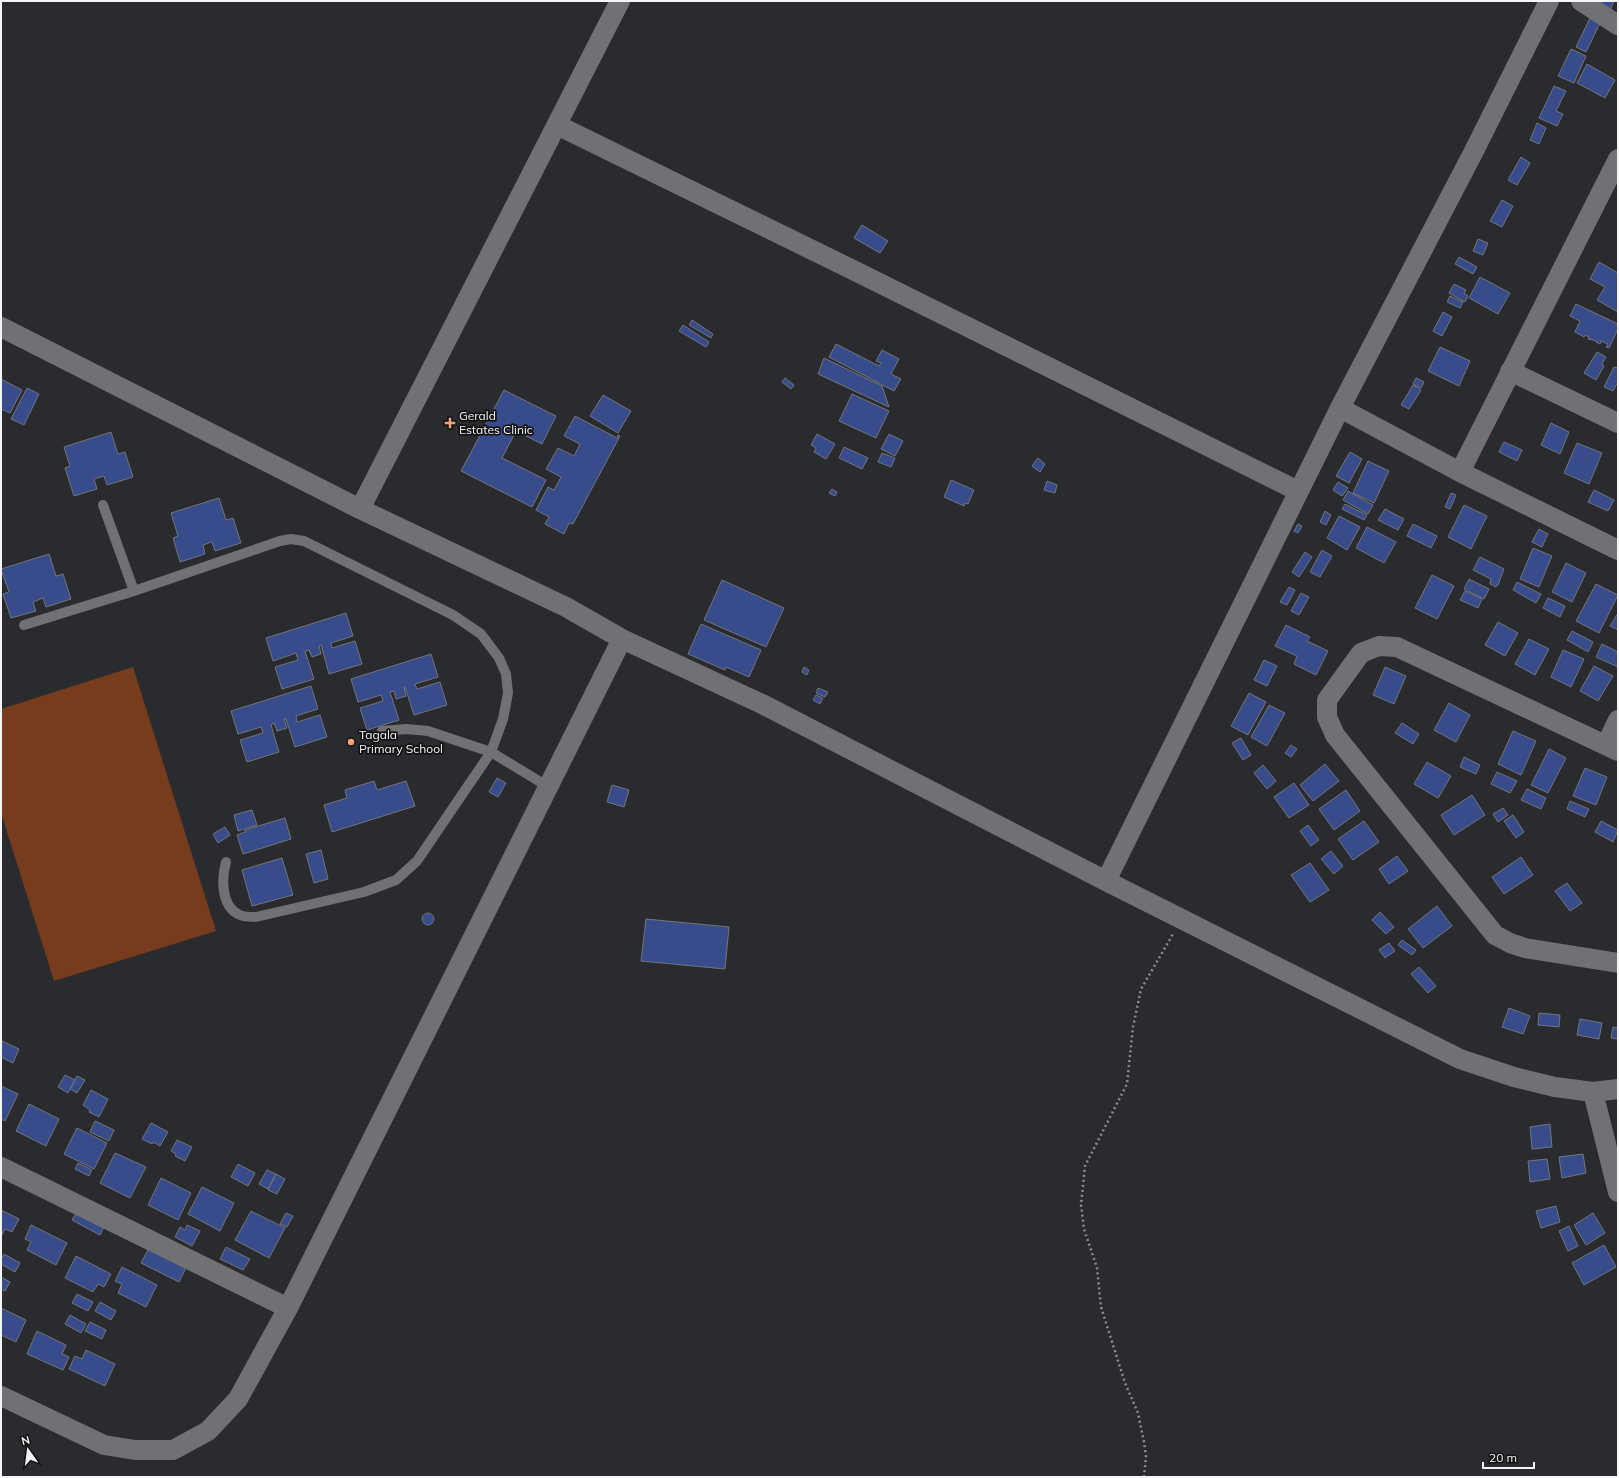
<svg xmlns="http://www.w3.org/2000/svg" width="1619" height="1478" font-family="Mulish,sans-serif">
  <style>
    .green { fill: #763c1d }
    .building { fill: #384c8b; stroke: #737579 }
    .lines { fill: none; stroke-linecap: round; stroke-linejoin: round }
    .path { stroke: #8c8e90; stroke-width: 2.5; stroke-dasharray: 2 3; stroke-linecap: butt }
    .lane { stroke: #6f7175; stroke-width: 10 }
    .street { stroke: #6f7175; stroke-width: 20 }
    .poi-dot { fill: #f1a27b; stroke: #131315; stroke-width: 1.5 }
    .labels { text-anchor: middle; stroke-width: 3.5; stroke-linejoin: round; paint-order: stroke }
    .poi-label { font-size: 12px; fill: #f4f5f7; stroke: #131315; text-anchor: start }
  </style>
  <rect width="100%" height="100%" fill="#292b2e"/>
  <!-- green -->
  <path class="green" d="M 133,667 L 216,931 L 54,981 L 1,813 L 1,709 Z"/>
  <!-- building -->
  <path class="building" d="M 1600,1 L 1614,1 L 1609,13 L 1597,8 Z
    M 1590,18 L 1600,23 L 1586,52 L 1576,47 Z
    M 1571,49 L 1586,56 L 1574,83 L 1558,76 Z
    M 1587,64 L 1615,80 L 1605,98 L 1577,83 Z
    M 1554,86 L 1566,91 L 1556,111 L 1563,114 L 1557,126 L 1539,118 Z
    M 1537,123 L 1546,128 L 1539,144 L 1530,140 Z
    M 1521,157 L 1530,163 L 1517,185 L 1508,180 Z
    M 1502,200 L 1513,206 L 1502,227 L 1490,221 Z
    M 862,225 L 888,241 L 880,253 L 854,238 Z
    M 1478,239 L 1488,243 L 1483,255 L 1473,251 Z
    M 1459,257 L 1477,267 L 1473,274 L 1455,264 Z
    M 1599,262 L 1618,273 L 1618,312 L 1597,300 L 1605,287 L 1590,279 Z
    M 1480,277 L 1510,293 L 1498,314 L 1469,298 Z
    M 1454,284 L 1466,290 L 1464,293 L 1468,296 L 1465,302 L 1449,293 Z
    M 1450,296 L 1463,302 L 1460,308 L 1447,302 Z
    M 1576,304 L 1618,324 L 1618,329 L 1609,348 L 1606,347 L 1608,344 L 1601,341 L 1600,344 L 1596,342 L 1597,341 L 1588,339 L 1589,337 L 1585,335 L 1584,337 L 1575,332 L 1580,321 L 1570,316 Z
    M 1443,312 L 1452,317 L 1442,336 L 1433,331 Z
    M 692,320 L 713,334 L 711,338 L 689,325 Z
    M 683,325 L 709,342 L 706,347 L 679,331 Z
    M 836,344 L 879,366 L 881,363 L 876,361 L 882,350 L 899,359 L 891,374 L 901,379 L 894,391 L 829,357 Z
    M 1440,347 L 1470,361 L 1459,386 L 1428,371 Z
    M 1597,352 L 1606,357 L 1602,364 L 1604,366 L 1596,380 L 1584,373 Z
    M 824,358 L 882,386 L 889,407 L 818,374 Z
    M 1614,367 L 1618,368 L 1618,382 L 1613,391 L 1604,387 Z
    M 785,378 L 794,385 L 791,389 L 782,382 Z
    M 1416,378 L 1424,382 L 1421,388 L 1413,384 Z
    M 1,379 L 22,390 L 10,413 L 1,409 Z
    M 1413,385 L 1421,390 L 1409,409 L 1401,405 Z
    M 27,388 L 39,394 L 24,425 L 11,419 Z
    M 504,390 L 556,416 L 542,444 L 516,431 L 502,458 L 546,480 L 532,507 L 461,471 Z
    M 852,394 L 889,411 L 876,438 L 839,421 Z
    M 603,395 L 631,411 L 618,433 L 590,416 Z
    M 575,416 L 617,438 L 618,435 L 620,436 L 573,524 L 569,523 L 564,534 L 545,524 L 549,517 L 536,510 L 548,487 L 554,490 L 561,477 L 546,469 L 558,448 L 574,456 L 580,444 L 564,436 Z
    M 1551,423 L 1569,432 L 1560,454 L 1541,445 Z
    M 111,432 L 118,454 L 125,452 L 133,477 L 107,485 L 104,476 L 94,479 L 97,489 L 74,496 L 65,468 L 70,466 L 64,447 Z
    M 817,434 L 835,444 L 826,459 L 814,452 L 816,448 L 811,445 Z
    M 889,434 L 903,441 L 895,456 L 881,449 Z
    M 1504,442 L 1522,450 L 1517,461 L 1499,452 Z
    M 1577,443 L 1602,453 L 1589,484 L 1564,473 Z
    M 844,447 L 868,458 L 862,469 L 839,458 Z
    M 1350,452 L 1362,459 L 1349,483 L 1336,476 Z
    M 882,453 L 895,458 L 891,467 L 878,462 Z
    M 1038,458 L 1045,464 L 1040,472 L 1032,466 Z
    M 1368,461 L 1389,471 L 1374,503 L 1353,493 Z
    M 951,480 L 974,490 L 968,504 L 965,503 L 964,506 L 944,497 Z
    M 1047,481 L 1057,485 L 1055,493 L 1044,490 Z
    M 1338,482 L 1348,488 L 1342,496 L 1333,490 Z
    M 832,489 L 837,492 L 835,496 L 829,493 Z
    M 1594,490 L 1614,500 L 1608,511 L 1588,502 Z
    M 1348,491 L 1373,505 L 1368,514 L 1343,500 Z
    M 1451,493 L 1456,495 L 1450,509 L 1445,507 Z
    M 219,498 L 226,520 L 233,518 L 241,543 L 215,551 L 212,542 L 203,545 L 205,554 L 180,562 L 173,538 L 178,536 L 171,513 Z
    M 1345,504 L 1367,515 L 1364,520 L 1342,509 Z
    M 1464,505 L 1487,516 L 1471,549 L 1448,537 Z
    M 1385,509 L 1404,519 L 1398,530 L 1378,520 Z
    M 1325,511 L 1331,515 L 1326,525 L 1320,522 Z
    M 1339,516 L 1360,527 L 1347,550 L 1327,538 Z
    M 1298,524 L 1302,526 L 1298,533 L 1294,531 Z
    M 1413,524 L 1437,536 L 1431,548 L 1407,536 Z
    M 1367,527 L 1396,542 L 1384,563 L 1356,548 Z
    M 1539,529 L 1548,534 L 1542,547 L 1532,542 Z
    M 1533,548 L 1552,556 L 1539,587 L 1520,579 Z
    M 1322,550 L 1332,556 L 1320,577 L 1310,572 Z
    M 1305,552 L 1312,557 L 1299,577 L 1292,572 Z
    M 49,554 L 56,576 L 63,574 L 71,599 L 46,607 L 43,598 L 33,602 L 36,611 L 11,618 L 3,594 L 9,592 L 1,569 Z
    M 1480,557 L 1504,569 L 1498,585 L 1497,585 L 1496,587 L 1490,584 L 1491,579 L 1473,570 Z
    M 1566,563 L 1586,573 L 1572,602 L 1552,592 Z
    M 1432,575 L 1454,586 L 1437,619 L 1415,608 Z
    M 1469,579 L 1489,589 L 1484,599 L 1464,589 Z
    M 722,580 L 784,608 L 766,647 L 704,620 Z
    M 1517,582 L 1541,594 L 1536,603 L 1513,590 Z
    M 1596,584 L 1618,595 L 1599,633 L 1576,621 Z
    M 1289,587 L 1295,590 L 1287,605 L 1280,602 Z
    M 1465,591 L 1482,599 L 1478,608 L 1460,600 Z
    M 1301,593 L 1309,597 L 1299,615 L 1291,611 Z
    M 1548,598 L 1565,606 L 1560,617 L 1543,608 Z
    M 346,613 L 353,636 L 331,643 L 332,648 L 355,641 L 362,664 L 329,674 L 321,645 L 319,646 L 321,654 L 312,657 L 309,650 L 305,651 L 314,679 L 282,689 L 275,667 L 298,660 L 296,653 L 273,661 L 266,638 Z
    M 1618,613 L 1618,630 L 1610,626 Z
    M 1498,622 L 1518,633 L 1505,656 L 1485,645 Z
    M 701,624 L 761,650 L 749,677 L 726,667 L 725,670 L 688,654 Z
    M 1286,625 L 1310,637 L 1307,641 L 1328,651 L 1316,675 L 1294,664 L 1297,656 L 1275,646 Z
    M 1572,631 L 1593,642 L 1588,652 L 1567,640 Z
    M 1529,639 L 1549,649 L 1535,675 L 1515,664 Z
    M 1602,644 L 1618,652 L 1618,667 L 1596,657 Z
    M 1563,650 L 1584,659 L 1571,687 L 1551,677 Z
    M 431,654 L 438,677 L 415,684 L 417,689 L 440,682 L 447,705 L 414,715 L 405,687 L 404,687 L 406,696 L 396,699 L 394,691 L 390,692 L 399,720 L 367,730 L 360,708 L 383,701 L 381,695 L 358,702 L 351,679 Z
    M 1264,660 L 1277,666 L 1267,686 L 1254,680 Z
    M 1594,666 L 1613,676 L 1598,701 L 1580,691 Z
    M 804,667 L 809,670 L 807,675 L 802,672 Z
    M 1385,667 L 1406,676 L 1394,704 L 1373,695 Z
    M 311,686 L 318,709 L 296,716 L 297,722 L 320,715 L 327,737 L 295,747 L 286,719 L 284,719 L 287,728 L 277,731 L 274,723 L 271,725 L 279,752 L 247,762 L 240,740 L 263,733 L 261,727 L 238,734 L 231,711 Z
    M 818,688 L 828,692 L 825,697 L 816,693 Z
    M 1249,693 L 1266,702 L 1248,735 L 1231,726 Z
    M 816,695 L 823,698 L 820,704 L 813,700 Z
    M 1449,703 L 1470,715 L 1456,742 L 1434,730 Z
    M 1269,705 L 1285,713 L 1267,746 L 1251,737 Z
    M 1402,723 L 1419,734 L 1413,744 L 1395,733 Z
    M 1513,731 L 1536,741 L 1521,775 L 1498,764 Z
    M 1241,738 L 1251,755 L 1243,760 L 1232,743 Z
    M 1291,745 L 1297,749 L 1291,757 L 1285,753 Z
    M 1549,749 L 1566,758 L 1548,793 L 1531,785 Z
    M 1464,757 L 1480,765 L 1476,774 L 1460,767 Z
    M 1427,762 L 1451,776 L 1438,798 L 1414,784 Z
    M 1325,764 L 1339,781 L 1313,801 L 1300,785 Z
    M 1263,765 L 1276,781 L 1267,789 L 1254,773 Z
    M 1585,768 L 1607,777 L 1596,805 L 1573,796 Z
    M 1497,772 L 1517,781 L 1510,793 L 1491,784 Z
    M 497,778 L 506,783 L 498,797 L 489,792 Z
    M 374,781 L 377,790 L 406,781 L 415,806 L 332,832 L 324,805 L 347,798 L 345,790 Z
    M 1294,783 L 1309,805 L 1289,818 L 1274,797 Z
    M 612,785 L 629,790 L 624,807 L 607,802 Z
    M 1527,789 L 1546,798 L 1541,809 L 1521,800 Z
    M 1346,790 L 1360,811 L 1334,830 L 1319,809 Z
    M 1472,795 L 1485,815 L 1454,835 L 1441,815 Z
    M 1570,801 L 1589,809 L 1585,817 L 1567,809 Z
    M 1503,808 L 1508,815 L 1498,822 L 1493,814 Z
    M 252,810 L 257,825 L 238,831 L 234,815 Z
    M 1513,815 L 1524,832 L 1516,838 L 1504,821 Z
    M 285,818 L 291,839 L 243,854 L 237,835 L 245,832 L 245,830 Z
    M 1364,821 L 1379,842 L 1353,860 L 1338,839 Z
    M 1601,821 L 1618,830 L 1613,842 L 1595,832 Z
    M 1308,825 L 1319,840 L 1311,846 L 1300,831 Z
    M 225,827 L 230,835 L 218,843 L 213,834 Z
    M 321,850 L 328,879 L 314,883 L 306,854 Z
    M 1331,851 L 1343,866 L 1334,874 L 1321,859 Z
    M 1397,856 L 1408,871 L 1389,884 L 1379,869 Z
    M 1521,857 L 1533,875 L 1504,894 L 1492,877 Z
    M 282,858 L 293,895 L 252,906 L 242,870 Z
    M 1310,863 L 1329,890 L 1310,902 L 1291,875 Z
    M 1567,883 L 1582,903 L 1570,911 L 1555,891 Z
    M 1437,906 L 1452,926 L 1423,948 L 1408,929 Z
    M 1380,912 L 1394,927 L 1386,934 L 1372,920 Z
    M422 919a6 6 0 1 1 12 0a6 6 0 1 1-12 0Z
    M 646,919 L 729,927 L 725,969 L 641,961 Z
    M 1402,940 L 1416,950 L 1412,955 L 1398,945 Z
    M 1389,943 L 1395,951 L 1385,958 L 1379,950 Z
    M 1419,967 L 1436,986 L 1428,993 L 1411,974 Z
    M 1509,1008 L 1530,1016 L 1523,1034 L 1502,1027 Z
    M 1539,1013 L 1560,1015 L 1559,1027 L 1538,1025 Z
    M 1580,1019 L 1602,1023 L 1599,1039 L 1577,1035 Z
    M 1613,1027 L 1618,1028 L 1618,1039 L 1611,1038 Z
    M 2,1041 L 19,1049 L 13,1063 L 1,1057 Z
    M 65,1075 L 75,1080 L 68,1093 L 58,1087 Z
    M 77,1076 L 85,1080 L 77,1093 L 70,1089 Z
    M 1,1086 L 18,1094 L 5,1121 L 1,1119 Z
    M 91,1090 L 108,1099 L 99,1117 L 89,1112 L 90,1110 L 83,1105 Z
    M 29,1104 L 59,1119 L 46,1146 L 16,1131 Z
    M 95,1121 L 114,1130 L 109,1141 L 90,1132 Z
    M 151,1123 L 168,1132 L 160,1146 L 153,1142 L 152,1144 L 142,1139 Z
    M 1550,1124 L 1552,1147 L 1532,1149 L 1530,1127 Z
    M 77,1128 L 107,1143 L 94,1169 L 64,1154 Z
    M 177,1140 L 192,1147 L 185,1161 L 175,1156 L 176,1154 L 171,1151 Z
    M 115,1153 L 146,1167 L 130,1198 L 100,1183 Z
    M 1583,1154 L 1586,1173 L 1562,1178 L 1559,1157 Z
    M 1547,1159 L 1550,1179 L 1530,1182 L 1528,1161 Z
    M 78,1163 L 92,1170 L 89,1176 L 75,1169 Z
    M 238,1164 L 255,1173 L 248,1186 L 231,1177 Z
    M 267,1170 L 276,1174 L 268,1189 L 259,1184 Z
    M 276,1174 L 285,1179 L 277,1194 L 268,1190 Z
    M 161,1178 L 191,1193 L 178,1220 L 148,1205 Z
    M 202,1187 L 234,1203 L 220,1231 L 188,1214 Z
    M 1556,1206 L 1560,1222 L 1541,1228 L 1536,1211 Z
    M 1,1210 L 19,1219 L 12,1232 L 5,1229 L 1,1237 Z
    M 251,1211 L 285,1228 L 269,1258 L 235,1240 Z
    M 76,1213 L 104,1227 L 100,1235 L 72,1220 Z
    M 286,1213 L 293,1216 L 287,1227 L 280,1224 Z
    M 1593,1213 L 1605,1233 L 1586,1245 L 1574,1225 Z
    M 31,1225 L 67,1243 L 56,1265 L 27,1250 L 31,1242 L 25,1239 Z
    M 187,1225 L 200,1231 L 192,1246 L 175,1237 L 180,1227 L 185,1230 Z
    M 1569,1226 L 1578,1246 L 1568,1251 L 1559,1231 Z
    M 152,1242 L 190,1260 L 179,1282 L 141,1263 Z
    M 1604,1245 L 1616,1267 L 1584,1285 L 1572,1263 Z
    M 226,1247 L 250,1259 L 243,1270 L 220,1259 Z
    M 4,1254 L 20,1263 L 15,1272 L 1,1264 L 1,1259 Z
    M 76,1256 L 111,1274 L 104,1287 L 98,1284 L 93,1292 L 65,1278 Z
    M 122,1267 L 157,1285 L 146,1307 L 118,1293 L 122,1284 L 115,1281 Z
    M 1,1277 L 10,1282 L 5,1291 L 1,1289 Z
    M 77,1294 L 93,1302 L 88,1311 L 72,1303 Z
    M 100,1302 L 116,1311 L 111,1320 L 95,1311 Z
    M 1,1308 L 26,1320 L 16,1342 L 1,1335 Z
    M 70,1315 L 86,1324 L 81,1333 L 65,1324 Z
    M 90,1322 L 106,1330 L 102,1339 L 85,1331 Z
    M 37,1331 L 66,1345 L 62,1354 L 69,1357 L 63,1370 L 27,1354 Z
    M 86,1350 L 115,1364 L 105,1386 L 69,1369 L 75,1356 L 82,1359 Z"/>
  <g class="lines">
    <!-- path -->
    <path class="path" d="M 1144,1477 L 1146,1457 L 1144,1442 L 1138,1413 L 1125,1383 L 1101,1307 L 1097,1268 L 1084,1229 L 1081,1205 L 1085,1166 L 1127,1084 L 1133,1027 L 1141,989 L 1173,934"/>
    <!-- lane -->
    <path class="lane" d="M 103,505 L 134,591
      M 24,625 L 134,591 L 280,541 L 291,539 L 304,541 L 453,615 L 481,634 L 499,658 L 506,674 L 508,693 L 503,719 L 491,752 L 417,861 L 396,880 L 364,892 L 256,917 C 252,917 247,917 243,916 C 221,910 221,880 226,862
      M 382,731 L 407,729 L 428,731 L 491,752 L 547,786"/>
    <!-- street -->
    <path class="street" d="M 1581,1 L 1618,25
      M 557,125 L 849,268 L 1298,491
      M 1,327 L 360,509 L 566,607 L 622,639 L 762,704 L 1106,881 L 1460,1059 L 1514,1077 L 1555,1087 L 1593,1092 L 1618,1089
      M 1510,371 L 1618,423
      M 1340,408 L 1460,472 L 1618,550
      M 1460,472 L 1618,159
      M 360,509 L 620,1
      M 1606,745 L 1618,720
      M 1618,751 L 1397,647 L 1379,646 L 1361,653 L 1327,700 L 1327,717 L 1335,735 L 1495,935 L 1510,943 L 1525,948 L 1618,963
      M 1106,881 L 1340,408 L 1474,151 L 1549,1
      M 1593,1092 L 1618,1192
      M 1,1167 L 288,1308
      M 1,1396 L 104,1445 L 135,1450 L 173,1450 L 208,1431 L 238,1399 L 288,1308 L 622,639"/>
  </g>
  <!-- markers -->
  <g class="poi-dot">
    <path d="M448 417h4v4h4v4h-4v4h-4v-4h-4v-4h4z"/>
    <circle cx="351" cy="742" r="4"/>
  </g>
  <g class="labels">
    <!-- poi labels -->
    <g class="poi-label">
      <text x="459" y="420">Gerald<tspan x="459" dy="14">Estates Clinic</tspan></text>
      <text x="359" y="739">Tagala<tspan x="359" dy="14">Primary School</tspan></text>
    </g>
  </g>
  <!-- border -->
  <rect width="1619" height="1478" fill="none" stroke="#f4f5f7" stroke-width="4"/>
  <!-- north arrow -->
  <g transform="translate(28 1450) rotate(346)" stroke="#131315" stroke-width="3" paint-order="stroke">
  <path d="M0-3L7 15L0 10L-7 15Z" fill="#f4f5f7"/>
  <text y="-6" font-size="11" font-weight="bold" text-anchor="middle" fill="#f4f5f7">N</text>
  </g>
  <!-- scale -->
  <path d="M1483 1462v6h51v-6" fill="none" stroke="#f4f5f7" stroke-width="2"/>
  <text x="1489" y="1462" font-size="12" fill="#f4f5f7" stroke="#131315" stroke-width="3" paint-order="stroke">20 m</text>
</svg>
